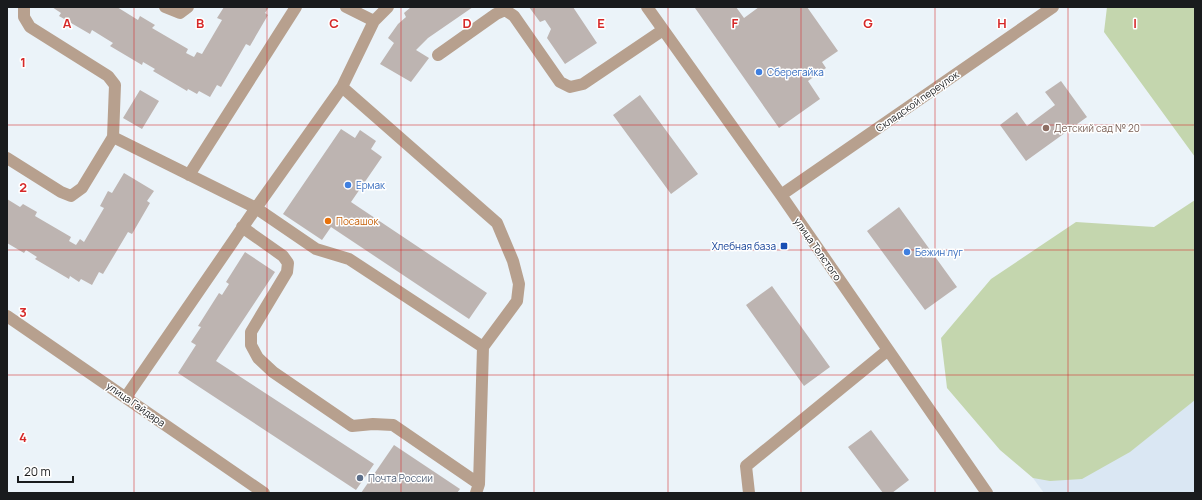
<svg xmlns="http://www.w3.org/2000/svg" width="1202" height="500" font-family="Manrope,sans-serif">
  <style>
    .built { fill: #dae7f3 }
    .green { fill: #c4d6ae }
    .building { fill: #bdb4b1 }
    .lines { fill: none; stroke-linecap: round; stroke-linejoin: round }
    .minor { stroke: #b7a08e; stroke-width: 12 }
    .grid { fill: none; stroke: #d62828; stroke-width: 1; stroke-opacity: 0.55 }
    .shop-dot { fill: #3f7fe0; stroke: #fff; stroke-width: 1.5 }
    .education-dot { fill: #8d6e63; stroke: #fff; stroke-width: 1.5 }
    .food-dot { fill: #e8710a; stroke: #fff; stroke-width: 1.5 }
    .transit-dot { fill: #1a4fb4; stroke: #fff; stroke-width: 1.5 }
    .service-dot { fill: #5c6f8a; stroke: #fff; stroke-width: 1.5 }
    .labels { text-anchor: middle; stroke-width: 3; stroke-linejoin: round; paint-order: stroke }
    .shop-label { font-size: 10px; fill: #366cbe; stroke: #fff; text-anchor: start }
    .street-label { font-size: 10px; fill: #191b1d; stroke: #fff }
    .education-label { font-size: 10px; fill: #785e54; stroke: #fff; text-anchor: start }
    .food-label { font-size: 10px; fill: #c56008; stroke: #fff; text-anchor: start }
    .transit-label { font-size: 10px; fill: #164399; stroke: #fff; text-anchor: end }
    .service-label { font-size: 10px; fill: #4e5e75; stroke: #fff; text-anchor: start }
    .grid-label { font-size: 13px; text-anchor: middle; font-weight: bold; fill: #d62828; stroke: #fff; stroke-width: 3; stroke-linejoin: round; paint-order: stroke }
  </style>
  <rect width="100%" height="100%" fill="#ebf3f9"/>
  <!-- built -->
  <path class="built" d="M 1186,352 L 1195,353 L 1195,493 L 1044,493 L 1033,478 Z"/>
  <!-- green -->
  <path class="green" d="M 1107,7 L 1195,7 L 1195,157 L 1104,32 Z
    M 1195,200 L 1195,400 L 1130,452 L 1082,479 L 1050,481 L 1033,478 L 1000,450 L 947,388 L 941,338 L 991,279 L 1076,222 L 1154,227 Z"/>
  <!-- building -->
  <path class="building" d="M 52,7 L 117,7 L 138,20 L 140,16 L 155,25 L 152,28 L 188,49 L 186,53 L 194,57 L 197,52 L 202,54 L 222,20 L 217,18 L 224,7 L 269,7 L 265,13 L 268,15 L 250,46 L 246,44 L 221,87 L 217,85 L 210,97 L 199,91 L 197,94 L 188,89 L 187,91 L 153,71 L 155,69 L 143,62 L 142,65 L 110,46 L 113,43 L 92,30 L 90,34 L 59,16 L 61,13 Z
    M 411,7 L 473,7 L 428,38 L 416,50 L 429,58 L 411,82 L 380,64 L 394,43 L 388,38 L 398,24 L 406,17 L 404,13 Z
    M 529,7 L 573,7 L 597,43 L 565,64 L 547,38 L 551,29 L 545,20 L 540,22 Z
    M 697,7 L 736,7 L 744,18 L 759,7 L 807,7 L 838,51 L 822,62 L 826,68 L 808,81 L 820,99 L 779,128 L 695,8 Z
    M 1061,81 L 1087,117 L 1026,161 L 1000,125 L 1017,112 L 1027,126 L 1055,105 L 1045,92 Z
    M 140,90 L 159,101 L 142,129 L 123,118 Z
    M 640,95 L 698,174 L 671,194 L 613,115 Z
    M 341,129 L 355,138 L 360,130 L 376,141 L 371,149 L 382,157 L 351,202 L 487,293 L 469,319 L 331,227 L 322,240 L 283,214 Z
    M 124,173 L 154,191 L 147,201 L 150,203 L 132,234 L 128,232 L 103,274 L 99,272 L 92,285 L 81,279 L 79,282 L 70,276 L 69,279 L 35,259 L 37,257 L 26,250 L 24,253 L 7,243 L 7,199 L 20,207 L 23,204 L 37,212 L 35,216 L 71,237 L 69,241 L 76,245 L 80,239 L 84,242 L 104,208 L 100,206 L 108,191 L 112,193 Z
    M 899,207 L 957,287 L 925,310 L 867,231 Z
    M 245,252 L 275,272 L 216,361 L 374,464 L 356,490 L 178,373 L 196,345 L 191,342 L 201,327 L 198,326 L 219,293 L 222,295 L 229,284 L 226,282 Z
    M 772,286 L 830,367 L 804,386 L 746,305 Z
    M 871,430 L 909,480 L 892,493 L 883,493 L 848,447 Z
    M 394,445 L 460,489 L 457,493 L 361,493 Z"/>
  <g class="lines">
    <!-- minor -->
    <path class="minor" d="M 24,7 L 24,17 L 30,27 L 108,76 L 115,85 L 113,137
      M 165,7 L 180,13 L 188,7
      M 346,7 L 374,21
      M 647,7 L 781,195 L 987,493
      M 438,55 L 496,14 L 505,10 L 514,16 L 560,82 L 570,87 L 583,84 L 663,30
      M 342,87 L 497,223 L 513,261 L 519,284 L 517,301 L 483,347
      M 7,158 L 61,192 L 71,196 L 82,188 L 113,137 L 256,208 L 316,249 L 349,259 L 483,347 L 479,484 L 476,493
      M 189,175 L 296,7
      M 781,195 L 1053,7
      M 242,227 L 283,256 L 288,263 L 287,272 L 251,332 L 251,345 L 258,358 L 273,372 L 352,426 L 373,424 L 393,425 L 479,484
      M 7,316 L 264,493
      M 126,397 L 256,208 L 342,87 L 374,21 L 388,7
      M 749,493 L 746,466 L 888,350"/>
  </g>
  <!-- grid -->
  <path class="grid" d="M 134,7 L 134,493M 267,7 L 267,493M 401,7 L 401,493M 534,7 L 534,493M 668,7 L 668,493M 801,7 L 801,493M 935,7 L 935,493M 1068,7 L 1068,493M 7,125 L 1195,125M 7,250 L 1195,250M 7,375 L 1195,375"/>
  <!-- markers -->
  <g class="shop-dot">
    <circle cx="759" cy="72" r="4"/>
    <circle cx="348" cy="185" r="4"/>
    <circle cx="907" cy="252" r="4"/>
  </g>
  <circle class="education-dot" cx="1046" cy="128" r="4"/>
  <circle class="food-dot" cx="328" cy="221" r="4"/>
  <rect class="transit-dot" x="780" y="242" width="8" height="8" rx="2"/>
  <circle class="service-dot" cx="360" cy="478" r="4"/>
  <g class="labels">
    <!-- shop labels -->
    <g class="shop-label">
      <text x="767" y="76">Сберегайка</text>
      <text x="356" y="189">Ермак</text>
      <text x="915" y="256">Бежин луг</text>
    </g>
    <!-- street labels -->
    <g class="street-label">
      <text transform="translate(917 101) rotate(-35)" y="4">Складской переулок</text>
      <text transform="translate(818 249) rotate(55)" y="4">улица Толстого</text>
      <text transform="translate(136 404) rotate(35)" y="4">улица Гайдара</text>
    </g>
    <!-- education labels -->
    <g class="education-label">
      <text x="1054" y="132">Детский сад № 20</text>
    </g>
    <!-- food labels -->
    <g class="food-label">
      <text x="336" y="225">Посашок</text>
    </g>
    <!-- transit labels -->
    <g class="transit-label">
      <text x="776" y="250">Хлебная база</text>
    </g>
    <!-- service labels -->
    <g class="service-label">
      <text x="368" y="482">Почта России</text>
    </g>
  </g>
  <g class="grid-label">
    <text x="67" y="28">A</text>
    <text x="200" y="28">B</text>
    <text x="334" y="28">C</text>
    <text x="467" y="28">D</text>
    <text x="601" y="28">E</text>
    <text x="735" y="28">F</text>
    <text x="868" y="28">G</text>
    <text x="1002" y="28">H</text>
    <text x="1135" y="28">I</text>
    <text x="23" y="67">1</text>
    <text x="23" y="192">2</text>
    <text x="23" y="317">3</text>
    <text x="23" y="442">4</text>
  </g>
  <!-- border -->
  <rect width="1202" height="500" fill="none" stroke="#191b1d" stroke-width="16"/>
  <!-- scale -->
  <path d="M18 476v6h55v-6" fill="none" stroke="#191b1d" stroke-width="2"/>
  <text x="24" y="476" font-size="12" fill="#191b1d" stroke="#ffffff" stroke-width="3" paint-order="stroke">20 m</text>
</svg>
